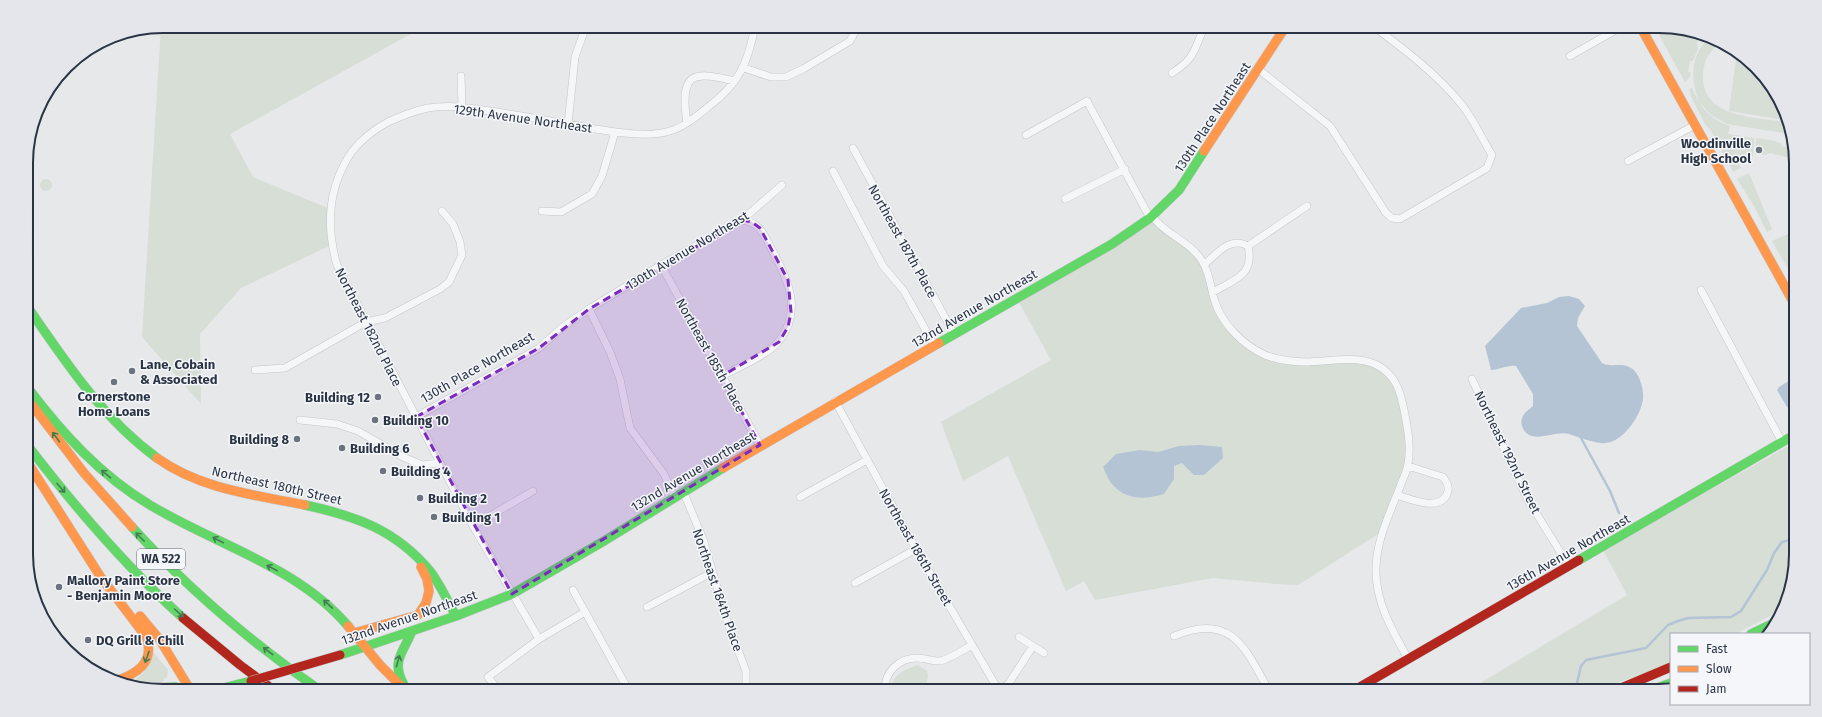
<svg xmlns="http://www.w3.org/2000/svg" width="1822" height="717" font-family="'Fira Sans',sans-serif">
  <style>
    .green { fill: #d6ded6 }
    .water { fill: #b4c4d5 }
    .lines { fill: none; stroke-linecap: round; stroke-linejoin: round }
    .stream { stroke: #b4c4d5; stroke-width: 2.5 }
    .street-casing { stroke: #c4c6c8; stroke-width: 8 }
    .fast-casing { stroke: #c4c6c8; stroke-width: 10 }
    .slow-casing { stroke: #c4c6c8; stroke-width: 10 }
    .jam-casing { stroke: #c4c6c8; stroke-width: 10 }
    .street { stroke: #f5f6f7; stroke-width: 7 }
    .fast { stroke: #63d668; stroke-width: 9 }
    .slow { stroke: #ff974d; stroke-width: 9 }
    .jam { stroke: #b3261e; stroke-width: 9 }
    .jam-bridge-casing { stroke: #c2c5c8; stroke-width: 10; stroke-linecap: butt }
    .jam-bridge { stroke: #b3261e; stroke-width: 9 }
    .oneway { stroke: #447d55 }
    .marked { fill: #7b2cbf; fill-opacity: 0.2; stroke: #7b2cbf; stroke-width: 3; stroke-dasharray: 8 5; stroke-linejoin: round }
    .poi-dot { fill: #6c737f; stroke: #f4f6f9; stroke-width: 1.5 }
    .labels { text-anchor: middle; stroke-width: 3; stroke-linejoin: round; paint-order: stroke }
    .shield { fill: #f4f6f9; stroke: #676e7b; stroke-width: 1 }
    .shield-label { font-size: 12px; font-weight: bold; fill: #2b3445 }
    .street-label { font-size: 13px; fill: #2b3445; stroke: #f4f6f9 }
    .poi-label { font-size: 13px; font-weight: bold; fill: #2b3445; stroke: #f4f6f9; text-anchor: start }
    .rim { fill: none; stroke: #2b3445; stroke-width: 2 }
  </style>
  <rect width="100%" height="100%" fill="#e6e8ea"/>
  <!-- green -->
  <path class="green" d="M 161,26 L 425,26 L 230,134 L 253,177 L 330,209 L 331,245 L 241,288 L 200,334 L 201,404 L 142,337 Z
    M 1654,26 L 1703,33 L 1708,36 L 1700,45 L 1703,38 L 1701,37 L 1697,42 L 1698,49 L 1693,61 L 1690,61 L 1688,72 L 1690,72 L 1691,76 L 1685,82 Z
    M 1710,37 L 1721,42 C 1710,50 1704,60 1703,73 C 1700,118 1754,117 1785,122 L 1790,134 L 1727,124 L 1711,115 L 1700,103 C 1706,114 1717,122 1730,126 L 1728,134 L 1754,138 L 1753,156 L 1737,160 L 1741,168 L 1733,172 L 1712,132 L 1705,124 L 1692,99 L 1689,89 L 1692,88 L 1699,102 C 1690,78 1690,55 1710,37 Z
    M 1737,51 L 1768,79 L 1784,120 L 1729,111 Z
    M 1756,138 L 1775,141 L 1782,144 L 1781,146 L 1795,148 L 1795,159 L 1770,153 L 1763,155 L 1761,152 L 1755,154 Z
    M 1749,173 L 1772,229 L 1767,232 L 1754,206 L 1737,179 Z
    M40 185a6 6 0 1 1 12 0a6 6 0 1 1-12 0Z
    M 1150,218 L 1198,254 L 1220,314 L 1254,349 L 1287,360 L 1345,358 L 1380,367 L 1396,383 L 1410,451 L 1383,531 L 1298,585 L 1276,584 L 1213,578 L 1095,600 L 1084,581 L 1066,591 L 1008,456 L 963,481 L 941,422 L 1051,360 L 1017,299 Z
    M 1795,231 L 1795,281 L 1772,241 Z
    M 1792,444 L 1793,480 L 1796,490 L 1796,554 L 1789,598 L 1782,610 L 1735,634 L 1671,634 L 1671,663 L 1596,691 L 1467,691 L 1627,595 L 1603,550 Z
    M 154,653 L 168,670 L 167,677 L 164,679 L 163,682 L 137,682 L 136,679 L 144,672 Z
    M 918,665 L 927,671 L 928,677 L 925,687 L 919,691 L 892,691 C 889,676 906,669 918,665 Z"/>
  <!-- water -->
  <path class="water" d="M 1569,296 L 1579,299 L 1585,306 L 1578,318 L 1577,326 L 1602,363 C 1611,368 1622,362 1631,368 C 1639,372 1644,389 1643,398 C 1642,415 1621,446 1601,443 C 1591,442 1578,437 1569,434 C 1554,430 1529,447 1522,426 C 1519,416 1527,411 1533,406 L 1533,394 L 1516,366 C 1506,365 1500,370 1491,370 L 1485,346 L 1521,308 L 1547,303 L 1559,297 Z
    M 1795,377 L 1796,406 L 1791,408 L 1787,407 L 1777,390 L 1779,387 Z
    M 1200,445 L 1222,447 L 1223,458 L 1204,475 L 1194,475 L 1182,463 L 1174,466 L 1174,479 L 1164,494 C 1147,499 1128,501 1114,486 C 1109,482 1106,473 1103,467 L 1116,454 L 1140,450 L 1158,452 L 1179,446 Z"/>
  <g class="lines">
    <!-- stream -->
    <path class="stream" d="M 1581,438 L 1610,491 L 1619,513
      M 1577,683 L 1581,666 L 1586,660 L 1646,648 L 1668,625 L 1678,621 L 1688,618 L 1731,617 L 1741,611 L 1767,570 L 1774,553 L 1782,542 L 1790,540 L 1796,545"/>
    <defs>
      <path id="street" d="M 1570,56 L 1623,26
        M 744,68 L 771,77 L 786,77 L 803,69 L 850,41 L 858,26
        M 1258,69 L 1330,126 L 1386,213 L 1392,218 L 1400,219 L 1487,168 L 1492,155 C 1482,139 1474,120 1462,105 C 1437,74 1405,50 1373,26
        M 1172,73 C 1197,57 1193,50 1205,26
        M 461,76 L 462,107
        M 687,123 C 680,76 689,69 734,81
        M 568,124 L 575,57 L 586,26
        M 1026,135 L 1087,101 L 1150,218
        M 853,148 L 954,334
        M 1628,161 L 1695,125
        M 833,171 L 883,266 L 904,291 L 934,345
        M 1065,199 L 1125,169
        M 542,211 L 561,212 L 592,194 L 602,176 L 615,132
        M 1152,216 C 1164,233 1184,239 1197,254 C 1209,267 1210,286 1215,302 C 1223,325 1243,345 1265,355 C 1278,360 1294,362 1308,362 C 1339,361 1375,350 1395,382 C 1401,392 1403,404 1405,415 C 1408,431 1411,447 1408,464 C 1407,472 1402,480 1400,487 C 1389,515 1375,543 1376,573 C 1377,606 1393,631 1408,659
        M 1205,264 C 1217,253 1231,236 1248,246 L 1307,206
        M 661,265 L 760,445
        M 1701,290 L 1782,442
        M 1213,292 C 1234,280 1255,275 1248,246
        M 589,309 L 610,352 L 620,379 L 630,428 L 664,474 L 674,496
        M 255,370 L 285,368 L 366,322 L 385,318 L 440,289 L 449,282 L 462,255 L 460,242 L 453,224 L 442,211
        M 722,376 C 739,367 768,355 779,341 C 803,311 788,279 772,250 C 764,235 761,223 742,220
        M 1472,379 L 1528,500 L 1569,566
        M 835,401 L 916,549 L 999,691
        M 416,417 L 539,348 L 564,326 L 589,309 L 661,265 L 742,220 L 782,185
        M 300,420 L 337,424 L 358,431 L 403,457 L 422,465 L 440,463
        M 683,491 L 703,539 L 727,621 L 746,671 L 746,691
        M 1397,495 C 1410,499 1439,512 1447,494 C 1450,488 1447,482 1443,477 L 1408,466
        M 800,497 L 867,460
        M 473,526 L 533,491
        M 855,583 L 916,549
        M 573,590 L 629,691
        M 647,607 L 711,573
        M 1174,636 C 1231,612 1245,647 1269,691
        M 1019,637 L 1044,653
        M 539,639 L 473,526 L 337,265 C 327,230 327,196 345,163 C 354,145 370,132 388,122 C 401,116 414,111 428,108 C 453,104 478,109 503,113 C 534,118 564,123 595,129 C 618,132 648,138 670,131 C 684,127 697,116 708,107 C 739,84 748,63 755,26
        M 499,691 L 488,677 L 539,639 L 585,612
        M 885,691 C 884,672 899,658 917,658 C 925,658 932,661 939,661 C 946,661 965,649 972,645
        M 1000,691 L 1009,683 L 1033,646"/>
      <path id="fast" d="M 27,306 C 65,361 102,418 157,458
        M 939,343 L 1112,244 L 1150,218 L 1179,190 L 1204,151
        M 28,388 C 62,433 101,476 150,505 C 216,545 297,566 348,626
        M 28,446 C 75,507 125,566 183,618
        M 305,505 C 356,516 396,530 430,571 C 440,584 448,602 456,616
        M 132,527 C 188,589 252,643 321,691
        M 1579,560 L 1796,434
        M 1751,634 L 1776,622
        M 364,647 L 456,616 L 512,594 L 604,541 L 723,468
        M 340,655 L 364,647
        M 116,682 L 149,688 L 176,687 L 185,691
        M 403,683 C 391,661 404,651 412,631
        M 211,691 L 251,681
        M 1649,691 L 1671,683"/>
      <path id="slow" d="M 1640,26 L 1795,305
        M 1204,151 L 1286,26
        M 32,405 L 84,473 L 132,527
        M 157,458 C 200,489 255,495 305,505
        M 28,463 L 100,576 L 147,638 C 154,663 137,674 115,681
        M 723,468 L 939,343
        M 140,616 L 160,640 L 191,691
        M 348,626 L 380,665 L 406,691
        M 354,633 L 418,615 L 426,603 L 429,591 L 427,579 L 421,567"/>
      <path id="jam" d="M 183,618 L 240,665 L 275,691
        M 1353,691 L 1579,560
        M 1614,691 L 1671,667"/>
    </defs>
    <!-- street casing -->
    <use href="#street" class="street-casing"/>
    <!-- fast casing -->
    <use href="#fast" class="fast-casing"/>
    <!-- slow casing -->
    <use href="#slow" class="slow-casing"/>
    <!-- jam casing -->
    <use href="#jam" class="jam-casing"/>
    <!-- street -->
    <use href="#street" class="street"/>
    <!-- fast -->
    <use href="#fast" class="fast"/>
    <!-- slow -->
    <use href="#slow" class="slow"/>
    <!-- jam -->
    <use href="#jam" class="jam"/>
    <defs>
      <path id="jam-bridge" d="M 251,681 L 340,655"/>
    </defs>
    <!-- jam-bridge casing -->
    <use href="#jam-bridge" class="jam-bridge-casing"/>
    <!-- jam-bridge -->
    <use href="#jam-bridge" class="jam-bridge"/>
  </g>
  <!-- one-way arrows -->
  <defs><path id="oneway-shaft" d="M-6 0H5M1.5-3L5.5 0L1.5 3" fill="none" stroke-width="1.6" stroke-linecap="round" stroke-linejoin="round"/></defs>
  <g class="oneway">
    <use href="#oneway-shaft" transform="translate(56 437) rotate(-126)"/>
    <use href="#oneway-shaft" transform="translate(106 474) rotate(-140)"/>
    <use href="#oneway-shaft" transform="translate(61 488) rotate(49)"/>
    <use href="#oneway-shaft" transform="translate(140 537) rotate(-135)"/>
    <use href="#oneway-shaft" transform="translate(218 540) rotate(-153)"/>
    <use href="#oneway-shaft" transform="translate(272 568) rotate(-153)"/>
    <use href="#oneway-shaft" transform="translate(328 604) rotate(-137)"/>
    <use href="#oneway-shaft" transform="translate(179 613) rotate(42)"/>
    <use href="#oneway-shaft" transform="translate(268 651) rotate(-143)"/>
    <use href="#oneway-shaft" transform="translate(147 657) rotate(110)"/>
    <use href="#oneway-shaft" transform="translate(398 661) rotate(-74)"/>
  </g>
  <!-- marked area -->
  <path class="marked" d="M 742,220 L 752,222 L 760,228 L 788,280 L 791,312 L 788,327 L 779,342 L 722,376 L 760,445 L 512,594 L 416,417 L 539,348 L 589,309 Z"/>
  <!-- markers -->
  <g class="poi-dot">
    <circle cx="1759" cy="150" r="4"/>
    <circle cx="132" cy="371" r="4"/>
    <circle cx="114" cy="382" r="4"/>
    <circle cx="378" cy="397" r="4"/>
    <circle cx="375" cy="420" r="4"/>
    <circle cx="297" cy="439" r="4"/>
    <circle cx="342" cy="448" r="4"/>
    <circle cx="383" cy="471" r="4"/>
    <circle cx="420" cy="498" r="4"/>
    <circle cx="434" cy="517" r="4"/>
    <circle cx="59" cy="587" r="4"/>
    <circle cx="88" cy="640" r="4"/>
  </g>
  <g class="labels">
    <!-- shield labels -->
    <rect class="shield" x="137" y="549" width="48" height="20" rx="3"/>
    <g class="shield-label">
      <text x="161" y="563">WA 522</text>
    </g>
    <!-- street labels -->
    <g class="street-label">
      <text transform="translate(1212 117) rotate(-57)" y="5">130th Place Northeast</text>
      <text transform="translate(523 118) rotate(8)" y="5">129th Avenue Northeast</text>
      <text transform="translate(903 241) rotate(61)" y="5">Northeast 187th Place</text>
      <text transform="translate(687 250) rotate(-31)" y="5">130th Avenue Northeast</text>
      <text transform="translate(974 308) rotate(-30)" y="5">132nd Avenue Northeast</text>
      <text transform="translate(369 327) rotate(63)" y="5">Northeast 182nd Place</text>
      <text transform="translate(711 355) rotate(61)" y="5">Northeast 185th Place</text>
      <text transform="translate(477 367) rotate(-30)" y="5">130th Place Northeast</text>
      <text transform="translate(1508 452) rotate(64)" y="5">Northeast 192nd Street</text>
      <text transform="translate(693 471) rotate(-31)" y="5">132nd Avenue Northeast</text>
      <text transform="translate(277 485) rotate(13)" y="5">Northeast 180th Street</text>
      <text transform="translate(916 547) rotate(60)" y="5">Northeast 186th Street</text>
      <text transform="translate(1568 552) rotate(-30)" y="5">136th Avenue Northeast</text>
      <text transform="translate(718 590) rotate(71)" y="5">Northeast 184th Place</text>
      <text transform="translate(409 617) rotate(-19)" y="5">132nd Avenue Northeast</text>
    </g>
    <!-- poi labels -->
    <g class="poi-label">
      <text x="1751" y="148" text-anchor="end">Woodinville<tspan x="1751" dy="15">High School</tspan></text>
      <text x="140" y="369">Lane, Cobain<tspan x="140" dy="15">&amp; Associated</tspan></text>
      <text x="114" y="401" text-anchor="middle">Cornerstone<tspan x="114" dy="15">Home Loans</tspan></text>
      <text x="370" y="402" text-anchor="end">Building 12</text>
      <text x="383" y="425">Building 10</text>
      <text x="289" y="444" text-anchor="end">Building 8</text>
      <text x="350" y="453">Building 6</text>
      <text x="391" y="476">Building 4</text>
      <text x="428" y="503">Building 2</text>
      <text x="442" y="522">Building 1</text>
      <text x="67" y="585">Mallory Paint Store<tspan x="67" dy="15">- Benjamin Moore</tspan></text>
      <text x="96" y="645">DQ Grill &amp; Chill</text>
    </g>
  </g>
  <!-- crop -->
  <path d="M0 0H1822V717H0ZM163 33H1659A130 130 0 0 1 1789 163V554A130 130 0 0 1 1659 684H163A130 130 0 0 1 33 554V163A130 130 0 0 1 163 33Z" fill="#e4e6eb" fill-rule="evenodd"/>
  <path class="rim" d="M163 33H1659A130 130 0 0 1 1789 163V554A130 130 0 0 1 1659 684H163A130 130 0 0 1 33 554V163A130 130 0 0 1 163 33Z"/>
  <!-- legend -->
  <rect x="1670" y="633" width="140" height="72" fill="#f4f6f9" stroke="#a4a8b1"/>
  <rect x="1678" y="646" width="20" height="6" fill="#63d668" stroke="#a4a8b1"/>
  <text x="1706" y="653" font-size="12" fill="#2b3445">Fast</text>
  <rect x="1678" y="666" width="20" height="6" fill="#ff974d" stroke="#a4a8b1"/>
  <text x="1706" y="673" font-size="12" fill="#2b3445">Slow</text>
  <rect x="1678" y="686" width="20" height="6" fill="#b3261e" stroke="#a4a8b1"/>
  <text x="1706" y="693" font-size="12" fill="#2b3445">Jam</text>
</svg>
